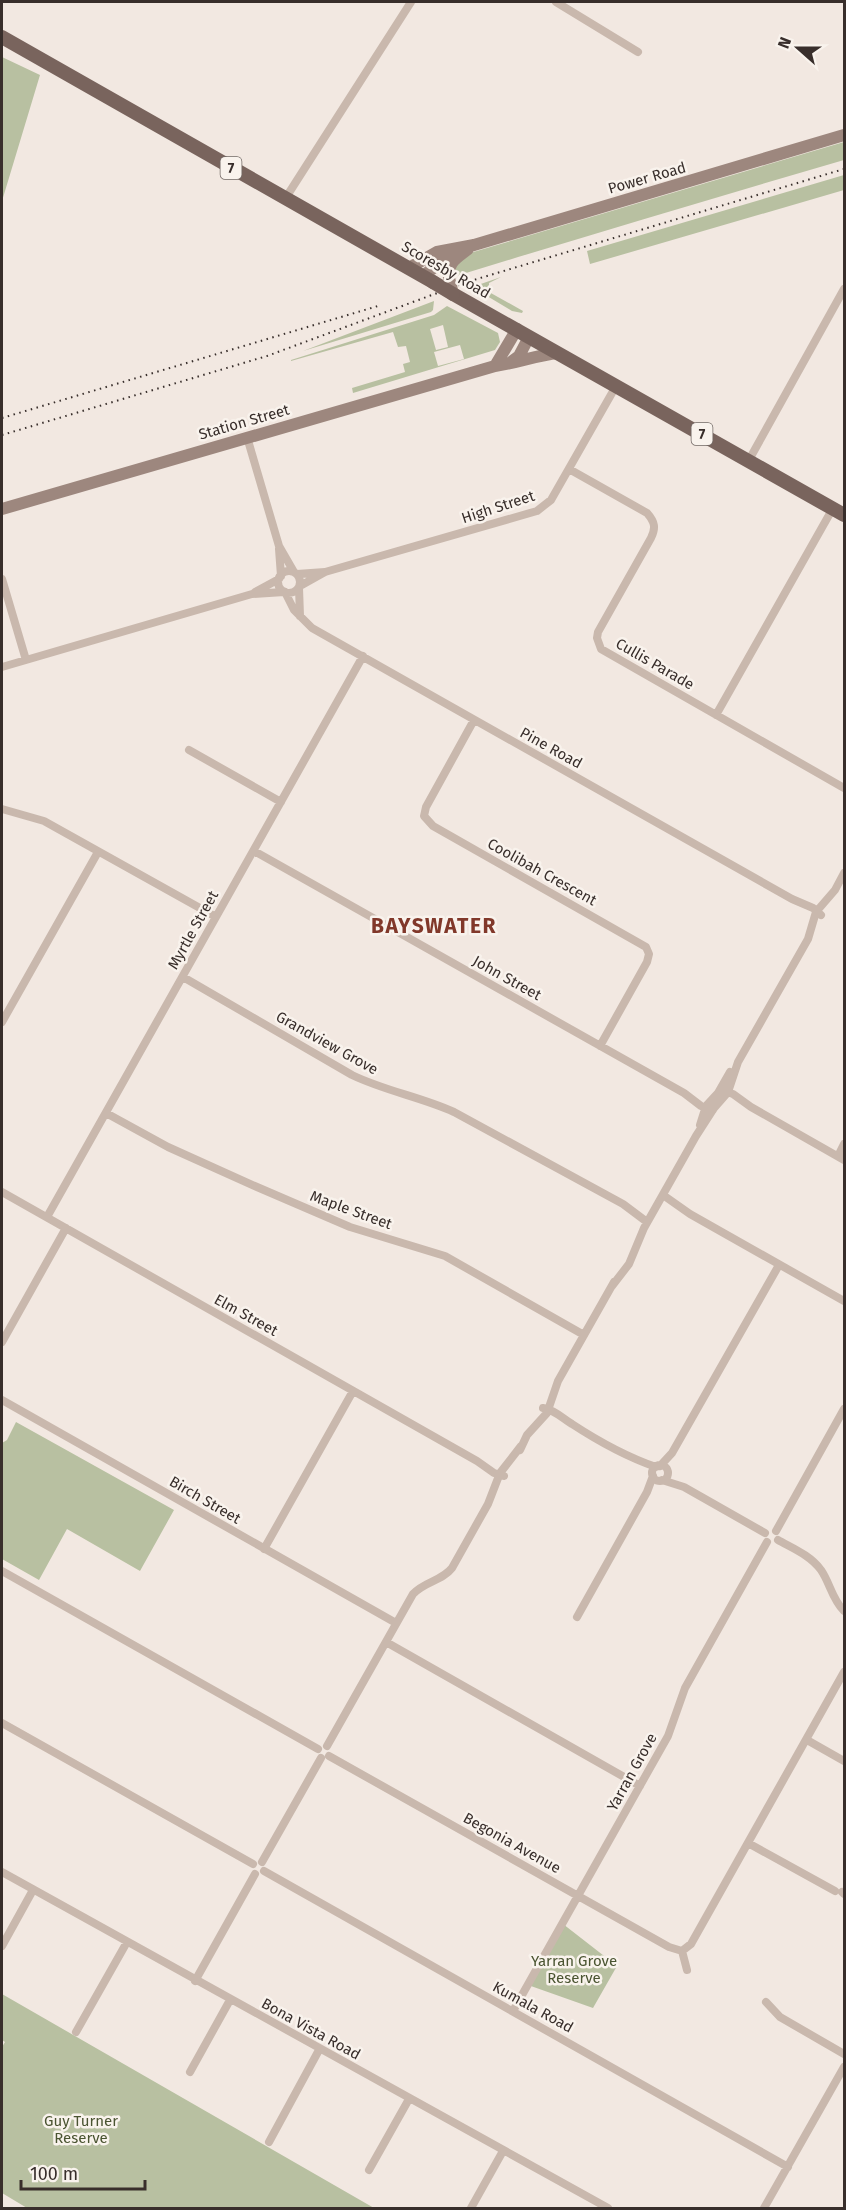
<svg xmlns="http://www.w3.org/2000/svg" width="846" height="2210" font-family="'Fira Sans',sans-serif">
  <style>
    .green { fill: #b8c0a1; fill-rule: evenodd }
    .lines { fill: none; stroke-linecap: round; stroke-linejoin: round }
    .street { stroke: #c9b8ad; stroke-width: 8 }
    .secondary { stroke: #9d877e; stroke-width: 12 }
    .primary { stroke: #79645d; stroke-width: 14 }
    .rail { stroke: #382e2b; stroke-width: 2; stroke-dasharray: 1.5 4.5; stroke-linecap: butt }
    .secondary-bridge { stroke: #9d877e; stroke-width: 12 }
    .primary-bridge { stroke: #79645d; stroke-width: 14 }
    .labels { text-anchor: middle; stroke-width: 5; stroke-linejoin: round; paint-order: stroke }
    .shield { fill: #f9f3ed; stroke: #726965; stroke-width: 1.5 }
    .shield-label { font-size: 14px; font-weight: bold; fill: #382e2b }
    .street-label { font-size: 15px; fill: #382e2b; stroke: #f9f3ed }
    .park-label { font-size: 15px; fill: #4a5431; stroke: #f9f3ed }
    .district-label { font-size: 21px; font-weight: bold; letter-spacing: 1.5px; fill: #81382a; stroke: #f9f3ed }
  </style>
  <rect width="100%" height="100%" fill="#f2e8e1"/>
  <!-- green -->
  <path class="green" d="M 2,57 L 40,75 L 2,201 Z
    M 844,142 L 844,160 C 714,198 583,237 453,277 L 454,266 L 470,253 Z
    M 844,175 L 844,190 L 590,264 L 587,251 Z
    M 501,277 L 489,283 L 489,292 L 523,311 L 522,313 L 512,311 L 472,287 Z
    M 434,301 L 433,310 L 431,312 L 303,351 Z
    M 447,306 L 498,333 L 500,342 L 495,350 L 353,393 L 352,388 L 405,372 L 403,364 L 410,362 L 406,346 L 398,347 L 393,332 L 291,361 L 291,360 L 434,315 ZM 443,325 L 448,347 L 436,350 L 430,329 ZM 460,345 L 464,359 L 438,366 L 434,352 Z
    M 16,1422 L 174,1510 L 140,1571 L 67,1529 L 39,1580 L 2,1559 L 2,1443 L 7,1440 Z
    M 563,1924 L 617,1966 L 593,2008 L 528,1985 Z
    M 2,1994 L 374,2208 L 27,2208 L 2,2193 L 2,2047 L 5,2042 L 2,2040 Z"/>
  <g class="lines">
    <!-- street -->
    <path class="street" d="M 556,2 L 638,52
      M 285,199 L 411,2
      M 247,437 L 279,546 L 294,572
      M 749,460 L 844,289
      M 569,469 L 647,513 C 655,522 656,528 651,538 L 598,632 L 597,638 L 601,649 L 844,788
      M 279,549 L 281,576
      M278 582a11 11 0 1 1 22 0a11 11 0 1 1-22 0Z
      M 297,574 L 325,572
      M 2,579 L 26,660
      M 300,586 L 325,572 L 537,511 L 551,500 L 616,386
      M 299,588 L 300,616
      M 255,592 L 279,579
      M 285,592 L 294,610 L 312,628 L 792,899 L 813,908 L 821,915
      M 2,667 L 252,594 L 284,592
      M 716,715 L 833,508
      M 474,720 L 426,807 L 424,816 L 433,826 L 646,947 L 649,954 L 647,962 L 600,1046
      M 189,750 L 281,802
      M 2,809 L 44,821 L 216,917
      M 254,851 L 684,1093 L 701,1106 L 713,1110
      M 183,977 L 352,1075 C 385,1091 421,1097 454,1112 L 623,1204 L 647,1222
      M 2,1022 L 98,852
      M 720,1090 L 733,1094 L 751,1107 L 844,1160
      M 106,1113 L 168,1147 L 257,1187 L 350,1227 L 445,1256 L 584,1335
      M 700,1125 L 706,1106 L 718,1093 L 730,1072
      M 838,1156 L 844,1144
      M 2,1192 L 477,1461 L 494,1473 L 504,1476
      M 663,1195 L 690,1214 L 844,1301
      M 47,1217 L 363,656
      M 612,1286 L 629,1264 L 644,1228 L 696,1136 L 714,1108 L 728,1092 L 738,1062 L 808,939 L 816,912 L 835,890 L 844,873
      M 2,1342 L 66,1228
      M 2,1400 L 396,1623
      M 543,1408 C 555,1410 562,1418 572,1424 C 598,1441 627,1457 656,1467
      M 520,1450 L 527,1435 L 547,1413 L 558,1381 L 614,1282
      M652 1473a8 8 0 1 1 16 0a8 8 0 1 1-16 0Z
      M 660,1466 L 672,1453 L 779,1265
      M 662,1480 L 684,1487 L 765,1533
      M 776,1531 L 844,1409
      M 778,1540 C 792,1548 810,1555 821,1570 C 830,1583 832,1599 844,1611
      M 264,1549 L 353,1391
      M 2,1571 L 318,1749
      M 577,1617 L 647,1492 L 653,1476
      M 386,1642 L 640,1786
      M 2,1723 L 253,1864
      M 807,1740 L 844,1761
      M 327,1746 L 413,1594 C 425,1581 442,1581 452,1568 L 488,1504 L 500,1473 L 521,1446
      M 329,1756 L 669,1947 L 682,1951 L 691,1944 L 844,1672
      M 748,1843 L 835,1891
      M 262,1862 L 321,1758
      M 264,1871 L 788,2167
      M 2,1872 L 608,2208
      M 842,1892 L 844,1894
      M 2,1946 L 33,1890
      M 682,1951 L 687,1970
      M 195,1981 L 255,1874
      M 766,2002 L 780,2017 L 844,2054
      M 513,2011 L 668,1736 L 685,1688 L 767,1542
      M 76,2032 L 127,1942
      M 190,2072 L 230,2000
      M 269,2142 L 319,2050
      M 369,2170 L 409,2099
      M 471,2208 L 503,2151
      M 764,2208 L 844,2067"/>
    <!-- secondary -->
    <path class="secondary" d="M 409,268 L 437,252 L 474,245 L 844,135
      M 423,276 L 454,252
      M 449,278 C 447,262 457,258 468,249
      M 511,362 L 519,356 L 529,337
      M 495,366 L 517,329
      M 2,509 L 495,366 C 517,363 537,355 558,353"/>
    <!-- primary -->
    <path class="primary" d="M 2,37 L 433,282
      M 453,294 L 844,515"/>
    <!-- rail -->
    <path class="rail" d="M 2,418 L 378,306
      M 2,435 L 267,356 L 467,282 L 844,169"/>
    <!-- secondary-bridge -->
    <path class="secondary-bridge" d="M 449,278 L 453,294"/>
    <!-- primary-bridge -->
    <path class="primary-bridge" d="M 433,282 L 453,294"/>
  </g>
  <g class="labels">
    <!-- shield labels -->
    <g class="shield">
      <rect x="220.5" y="157" width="21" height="22" rx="4.5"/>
      <rect x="691.5" y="423" width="21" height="22" rx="4.5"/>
    </g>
    <g class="shield-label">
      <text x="231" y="173">7</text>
      <text x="702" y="439">7</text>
    </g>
    <!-- street labels -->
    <g class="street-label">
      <text transform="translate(647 178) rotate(-16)" y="5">Power Road</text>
      <text transform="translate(446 270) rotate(30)" y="5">Scoresby Road</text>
      <text transform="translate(244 422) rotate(-16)" y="5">Station Street</text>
      <text transform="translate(498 507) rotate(-18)" y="5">High Street</text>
      <text transform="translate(655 664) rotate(30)" y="5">Cullis Parade</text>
      <text transform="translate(551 748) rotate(29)" y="5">Pine Road</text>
      <text transform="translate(542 872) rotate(29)" y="5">Coolibah Crescent</text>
      <text transform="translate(193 930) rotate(-61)" y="5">Myrtle Street</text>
      <text transform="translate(507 978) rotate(29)" y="5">John Street</text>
      <text transform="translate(327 1043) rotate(29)" y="5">Grandview Grove</text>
      <text transform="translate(351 1210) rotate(20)" y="5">Maple Street</text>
      <text transform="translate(246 1315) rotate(29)" y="5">Elm Street</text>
      <text transform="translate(205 1500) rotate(30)" y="5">Birch Street</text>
      <text transform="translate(632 1772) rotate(-61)" y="5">Yarran Grove</text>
      <text transform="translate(512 1843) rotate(29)" y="5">Begonia Avenue</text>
      <text transform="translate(533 2007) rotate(29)" y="5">Kumala Road</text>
      <text transform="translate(311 2029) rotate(29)" y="5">Bona Vista Road</text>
    </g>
    <!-- park labels -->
    <g class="park-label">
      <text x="574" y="1966">Yarran Grove<tspan x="574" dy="17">Reserve</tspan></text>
      <text x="81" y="2126">Guy Turner<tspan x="81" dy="17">Reserve</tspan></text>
    </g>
    <!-- district labels -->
    <g class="district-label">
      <text x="434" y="933">BAYSWATER</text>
    </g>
  </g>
  <!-- border -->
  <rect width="846" height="2210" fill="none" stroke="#382e2b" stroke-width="6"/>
  <!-- north arrow -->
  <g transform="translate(798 48) rotate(291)" stroke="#f9f3ed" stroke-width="4.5" paint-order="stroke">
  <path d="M0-4.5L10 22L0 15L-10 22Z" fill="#382e2b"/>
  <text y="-9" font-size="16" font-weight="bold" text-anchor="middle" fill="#382e2b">N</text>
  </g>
  <!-- scale -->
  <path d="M21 2180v9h124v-9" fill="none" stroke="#382e2b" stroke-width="3"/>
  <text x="30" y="2180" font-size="18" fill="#382e2b" stroke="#f9f3ed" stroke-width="4.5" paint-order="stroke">100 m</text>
</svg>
